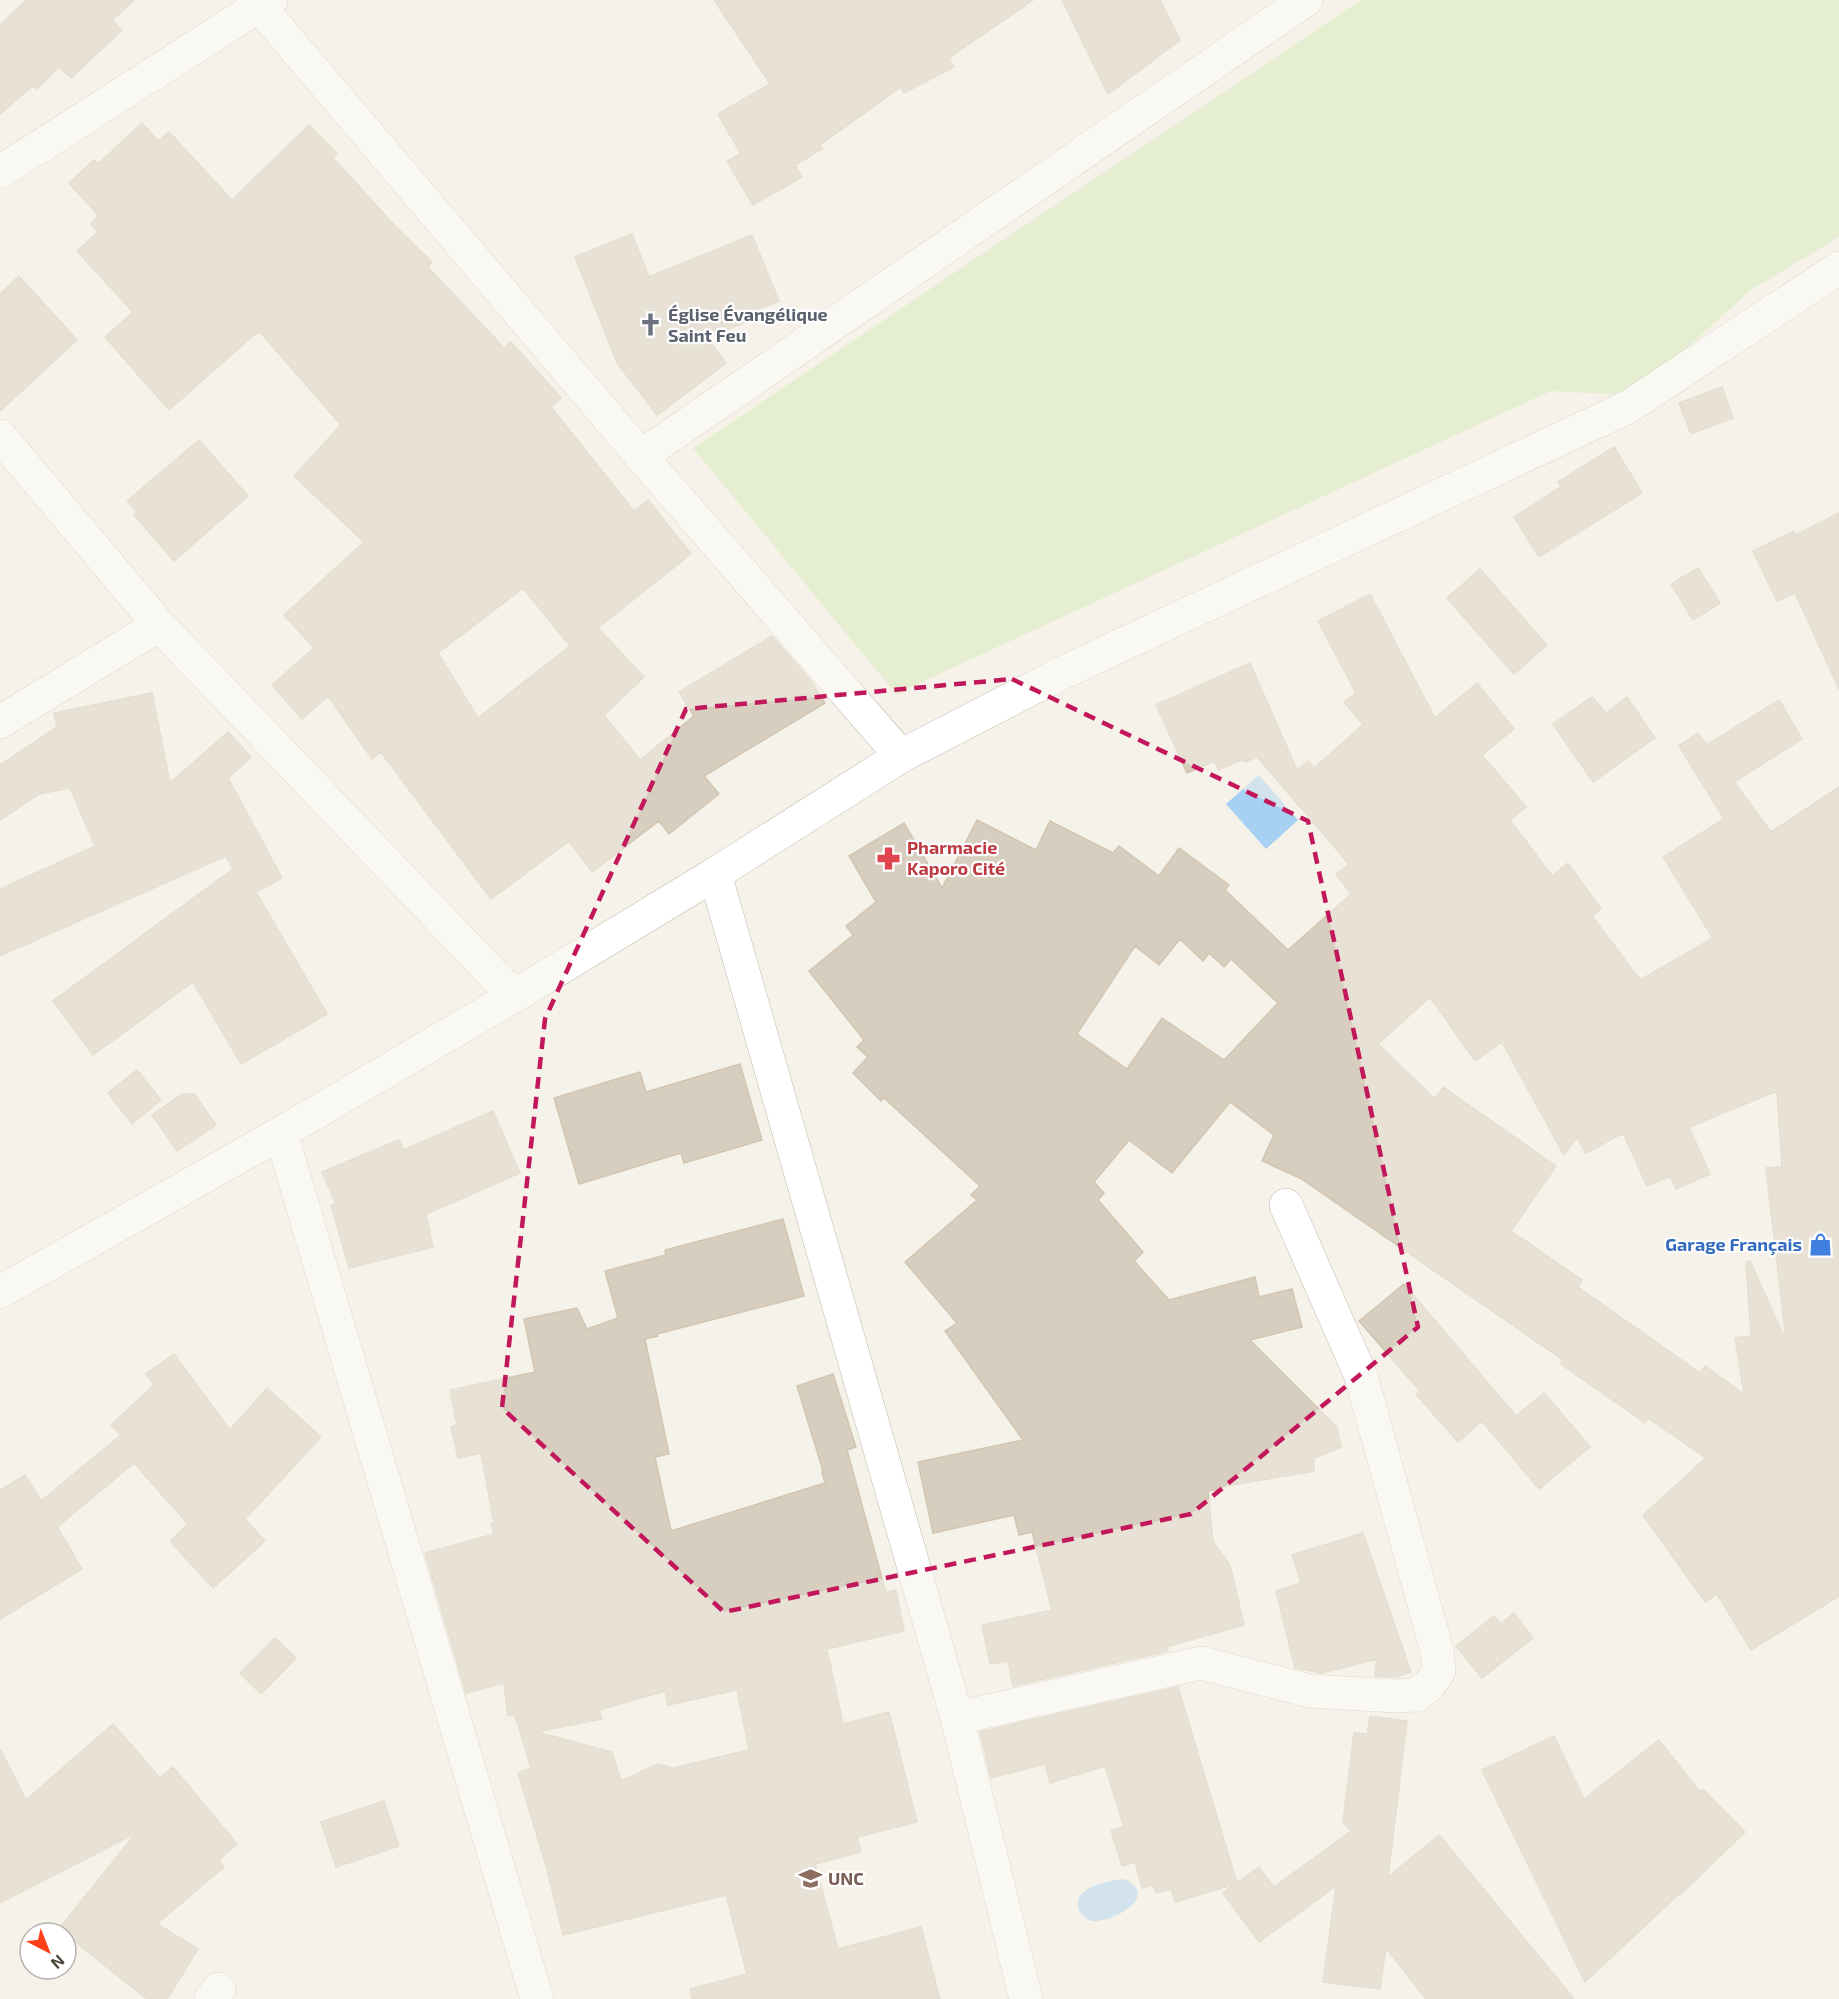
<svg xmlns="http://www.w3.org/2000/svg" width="1839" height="1999" font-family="'Exo 2',sans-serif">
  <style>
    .green { fill: #d0e9b3 }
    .water { fill: #a6d1f2 }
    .building { fill: #d7cebf; stroke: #d2c6b2; stroke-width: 1.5; fill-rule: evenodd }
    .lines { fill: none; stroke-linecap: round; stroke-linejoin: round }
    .minor-casing { stroke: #c1baac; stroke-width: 34 }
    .tertiary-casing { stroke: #c1baac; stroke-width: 34 }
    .minor { stroke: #fff; stroke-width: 33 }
    .tertiary { stroke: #fff; stroke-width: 33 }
    .marked { fill: none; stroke: #c2185b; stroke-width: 4.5; stroke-dasharray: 12 8; stroke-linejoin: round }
    .labels { text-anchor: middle; stroke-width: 4.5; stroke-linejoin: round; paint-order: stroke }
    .worship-label { font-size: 18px; font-weight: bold; fill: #5b616d; stroke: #fff; text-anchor: start }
    .health-label { font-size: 18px; font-weight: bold; fill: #be3a42; stroke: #fff; text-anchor: start }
    .shop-label { font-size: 18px; font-weight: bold; fill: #366cbe; stroke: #fff; text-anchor: end }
    .education-label { font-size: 18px; font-weight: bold; fill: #785e54; stroke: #fff; text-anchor: start }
  </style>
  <rect width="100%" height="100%" fill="#f5f2ea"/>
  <!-- green -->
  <path class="green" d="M 1361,0 L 1839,0 L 1839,237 L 1751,290 L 1657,375 L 1623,395 L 1551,391 L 896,694 L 693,448 Z"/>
  <!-- water -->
  <path class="water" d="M 1259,775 L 1298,820 L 1266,849 L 1226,804 Z
    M 1124,1879 C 1160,1896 1116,1920 1096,1921 C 1080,1922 1071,1901 1084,1892 C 1093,1884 1112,1880 1124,1879 Z"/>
  <!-- building -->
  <path class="building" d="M 26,0 L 134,0 L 112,20 L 122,30 L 71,78 L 59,67 L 37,89 L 34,85 L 0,114 L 0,25 Z
    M 714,0 L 1033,0 L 949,58 L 954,67 L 904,93 L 901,87 L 820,145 L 822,149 L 795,165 L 802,177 L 753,205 L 727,161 L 741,154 L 718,114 L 770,84 Z
    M 1062,0 L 1160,0 L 1180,40 L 1108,94 Z
    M 142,123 L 158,141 L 169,132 L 232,200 L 309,125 L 337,153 L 333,158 L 396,227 L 432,262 L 428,267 L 504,348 L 511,342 L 561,398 L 551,407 L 634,511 L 648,500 L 691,554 L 598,628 L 644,677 L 604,715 L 640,760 L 694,716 L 679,692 L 772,636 L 811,681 L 825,703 L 704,776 L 719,794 L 669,834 L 659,821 L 592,872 L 569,841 L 491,899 L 381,752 L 372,759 L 328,696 L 302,719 L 272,685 L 314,648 L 284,615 L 364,542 L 294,476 L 341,425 L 260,332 L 257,334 L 256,333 L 169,410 L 105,337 L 133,312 L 77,251 L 98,232 L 91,224 L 99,216 L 69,183 L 94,160 L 98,164 ZM 523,588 L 570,646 L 478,718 L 438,653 Z
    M 632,234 L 649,277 L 752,235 L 779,301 L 740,316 L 743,323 L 707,338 L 726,363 L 657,415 L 617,363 L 575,257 Z
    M 19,276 L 77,340 L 0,411 L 0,294 Z
    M 1722,387 L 1733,418 L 1691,434 L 1679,403 Z
    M 199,440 L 248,496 L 174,561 L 134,515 L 137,512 L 127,501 Z
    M 1614,447 L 1642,493 L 1539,557 L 1514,517 L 1561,487 L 1558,482 Z
    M 1839,513 L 1839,689 L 1795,593 L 1777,601 L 1753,551 L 1794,531 L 1796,535 Z
    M 1698,568 L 1720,603 L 1693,620 L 1671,584 Z
    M 1480,569 L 1547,645 L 1514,674 L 1447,598 Z
    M 1370,594 L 1435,718 L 1477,683 L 1514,729 L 1482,755 L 1526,807 L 1510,820 L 1552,876 L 1568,863 L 1601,909 L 1592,916 L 1640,980 L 1713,938 L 1663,857 L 1724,819 L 1679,746 L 1698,733 L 1707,745 L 1779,700 L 1802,739 L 1734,782 L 1771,832 L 1839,787 L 1839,1596 L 1751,1650 L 1717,1594 L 1705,1602 L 1643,1515 L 1706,1458 L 1648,1418 L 1645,1423 L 1561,1364 L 1563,1360 L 1300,1178 L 1262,1161 L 1274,1135 L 1230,1102 L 1172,1173 L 1129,1140 L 1094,1182 L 1104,1193 L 1098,1200 L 1143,1252 L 1134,1261 L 1169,1300 L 1255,1277 L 1259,1297 L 1292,1289 L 1302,1327 L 1250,1340 L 1337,1427 L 1341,1447 L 1314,1458 L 1314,1471 L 1221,1487 L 1221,1489 L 1208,1491 L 1213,1542 L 1230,1565 L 1244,1625 L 1166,1647 L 1168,1651 L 1013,1686 L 1008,1661 L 990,1664 L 982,1625 L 1052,1610 L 1032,1532 L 1019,1535 L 1014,1515 L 933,1533 L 918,1462 L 1023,1440 L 945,1331 L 957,1323 L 905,1262 L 977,1200 L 971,1195 L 980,1186 L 884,1098 L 881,1101 L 853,1073 L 868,1057 L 857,1047 L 864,1040 L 809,971 L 853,935 L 846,926 L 876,902 L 849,856 L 904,823 L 942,888 L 977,820 L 1036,850 L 1050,821 L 1113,853 L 1119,846 L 1159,876 L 1179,848 L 1229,885 L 1225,890 L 1288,950 L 1351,894 L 1336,874 L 1349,864 L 1257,757 L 1245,762 L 1244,759 L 1218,770 L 1215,761 L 1187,773 L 1156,705 L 1250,663 L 1297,770 L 1308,761 L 1314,768 L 1363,725 L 1344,702 L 1356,693 L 1318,621 ZM 1180,939 L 1203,961 L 1209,953 L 1224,967 L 1231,959 L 1278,1003 L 1224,1060 L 1162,1018 L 1127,1069 L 1077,1034 L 1135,946 L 1159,965 ZM 1430,997 L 1475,1061 L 1502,1042 L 1564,1155 L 1577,1137 L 1586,1153 L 1623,1133 L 1647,1186 L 1670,1176 L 1676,1189 L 1710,1174 L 1689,1127 L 1777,1091 L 1782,1167 L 1766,1168 L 1786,1341 L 1750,1261 L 1746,1262 L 1751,1336 L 1735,1338 L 1744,1394 L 1705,1366 L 1700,1373 L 1578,1287 L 1582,1280 L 1511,1231 L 1556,1166 L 1443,1087 L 1435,1099 L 1378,1044 Z
    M 152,693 L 170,783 L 228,732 L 251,757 L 228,778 L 282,878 L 256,892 L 327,1014 L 241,1064 L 193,982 L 93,1055 L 53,1001 L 233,869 L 226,856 L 0,956 L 0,889 L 95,846 L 70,788 L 39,794 L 0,820 L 0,765 L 57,727 L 54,713 Z
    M 1592,697 L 1606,713 L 1627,697 L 1655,738 L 1593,782 L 1553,724 Z
    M 740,1064 L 762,1140 L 684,1163 L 681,1153 L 579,1184 L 554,1098 L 640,1072 L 646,1092 Z
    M 137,1070 L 161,1100 L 132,1124 L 108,1093 Z
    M 182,1094 L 194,1094 L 216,1125 L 177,1151 L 152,1115 Z
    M 493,1111 L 520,1173 L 426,1214 L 433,1247 L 349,1268 L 331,1205 L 336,1204 L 322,1172 L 399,1140 L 404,1150 Z
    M 783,1219 L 804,1296 L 657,1334 L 658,1336 L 645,1339 L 669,1454 L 655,1457 L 671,1531 L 825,1483 L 822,1472 L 823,1471 L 797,1386 L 833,1374 L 856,1447 L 847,1450 L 886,1593 L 896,1590 L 904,1631 L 827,1649 L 843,1724 L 889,1712 L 917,1822 L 857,1837 L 861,1852 L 815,1864 L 838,1949 L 921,1927 L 940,1999 L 692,1999 L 690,1989 L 747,1974 L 726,1895 L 563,1935 L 547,1869 L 518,1773 L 531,1768 L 515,1715 L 508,1716 L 504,1683 L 466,1693 L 425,1553 L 494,1534 L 491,1524 L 494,1523 L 481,1453 L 458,1458 L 451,1427 L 457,1425 L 450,1390 L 535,1372 L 524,1319 L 577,1308 L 587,1329 L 618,1318 L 605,1271 L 666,1255 L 665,1250 ZM 737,1690 L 749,1750 L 673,1768 L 658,1764 L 621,1781 L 612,1752 L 537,1732 L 602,1719 L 599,1710 L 665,1691 L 668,1705 Z
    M 1404,1284 L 1516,1416 L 1544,1393 L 1590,1447 L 1539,1489 L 1482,1421 L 1458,1442 L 1416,1394 L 1420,1391 L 1359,1321 Z
    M 174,1354 L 230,1430 L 267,1388 L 321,1437 L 245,1519 L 265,1541 L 213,1588 L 170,1541 L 188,1524 L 134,1463 L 57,1527 L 82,1569 L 0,1619 L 0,1490 L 25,1475 L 41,1501 L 121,1435 L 111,1425 L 154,1385 L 146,1374 Z
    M 1363,1533 L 1411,1672 L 1397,1677 L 1375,1676 L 1377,1659 L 1322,1673 L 1295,1668 L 1276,1591 L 1301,1583 L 1292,1555 Z
    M 1514,1613 L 1533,1638 L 1482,1678 L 1456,1646 L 1494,1616 L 1501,1624 Z
    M 275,1638 L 296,1658 L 261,1694 L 240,1673 Z
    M 1178,1687 L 1237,1883 L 1259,1867 L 1274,1887 L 1351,1831 L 1343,1822 L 1354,1733 L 1367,1734 L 1370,1716 L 1407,1721 L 1388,1877 L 1439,1835 L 1574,1999 L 1426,1999 L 1386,1948 L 1380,1989 L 1323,1982 L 1336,1886 L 1259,1942 L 1223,1893 L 1235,1884 L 1175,1902 L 1171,1889 L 1156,1893 L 1153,1885 L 1142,1888 L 1135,1862 L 1122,1866 L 1111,1830 L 1124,1827 L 1105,1766 L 1050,1783 L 1045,1764 L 991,1778 L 980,1732 Z
    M 113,1724 L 160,1778 L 173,1767 L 237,1844 L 219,1860 L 224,1867 L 157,1924 L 198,1949 L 167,1999 L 147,1999 L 59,1929 L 136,1833 L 0,1903 L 0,1749 L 26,1800 Z
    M 1554,1736 L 1584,1799 L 1659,1740 L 1700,1792 L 1703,1789 L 1745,1832 L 1680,1895 L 1679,1894 L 1585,1982 L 1482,1770 Z
    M 384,1801 L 399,1846 L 336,1867 L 321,1822 Z"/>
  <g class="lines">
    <defs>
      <path id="minor" d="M 0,172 L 259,6 L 271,0
        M 0,436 L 159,625 L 514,996
        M 641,456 L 1306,0
        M 0,722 L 159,625
        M 901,756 L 1062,673 L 1628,407 L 1839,268
        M 281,1133 L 537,1999
        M 0,1292 L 281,1133 L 514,996 L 715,874
        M 957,1718 L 1201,1663 L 1310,1691 L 1396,1696 L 1417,1695 L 1429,1685 L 1439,1671 L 1437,1651 L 1361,1376 L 1286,1205
        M 211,1999 L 219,1989"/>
      <path id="tertiary" d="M 254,0 L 641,456 L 901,756 L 715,874 L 957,1718 L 1026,1999"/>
    </defs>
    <!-- minor casing -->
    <use href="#minor" class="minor-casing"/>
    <!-- tertiary casing -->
    <use href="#tertiary" class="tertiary-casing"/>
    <!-- minor -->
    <use href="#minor" class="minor"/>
    <!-- tertiary -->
    <use href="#tertiary" class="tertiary"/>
  </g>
  <!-- marked area -->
  <path d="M0 0H1839V1999H0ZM 1012,679 L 1308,821 L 1418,1327 L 1191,1514 L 724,1612 L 502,1408 L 545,1019 L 686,709 Z" fill="#f5f2ea" fill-opacity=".55" fill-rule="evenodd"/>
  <path class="marked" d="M 1012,679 L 1308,821 L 1418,1327 L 1191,1514 L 724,1612 L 502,1408 L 545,1019 L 686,709 Z"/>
  <!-- icons -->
  <defs>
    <symbol id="church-bare" viewBox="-9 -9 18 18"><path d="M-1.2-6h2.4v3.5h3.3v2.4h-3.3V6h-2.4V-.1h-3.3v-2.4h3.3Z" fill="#6b7280" stroke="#fff" stroke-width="2.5" paint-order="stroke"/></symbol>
    <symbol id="pharmacy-bare" viewBox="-9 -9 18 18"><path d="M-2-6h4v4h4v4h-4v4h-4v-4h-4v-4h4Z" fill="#e0444e" stroke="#fff" stroke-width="2.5" paint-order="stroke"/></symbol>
    <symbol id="shop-bare" viewBox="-9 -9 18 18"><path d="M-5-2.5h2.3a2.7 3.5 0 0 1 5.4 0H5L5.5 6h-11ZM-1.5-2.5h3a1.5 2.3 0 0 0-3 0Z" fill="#3f7fe0" stroke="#fff" stroke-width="2.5" paint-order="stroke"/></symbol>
    <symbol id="university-bare" viewBox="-9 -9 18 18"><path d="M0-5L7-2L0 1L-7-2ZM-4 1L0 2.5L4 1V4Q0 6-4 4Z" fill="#8d6e63" stroke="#fff" stroke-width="2.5" paint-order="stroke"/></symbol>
  </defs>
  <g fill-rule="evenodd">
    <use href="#church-bare" x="634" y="308" width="33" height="33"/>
    <use href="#pharmacy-bare" x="872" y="842" width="33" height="33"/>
    <use href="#shop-bare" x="1804" y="1228" width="33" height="33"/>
    <use href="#university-bare" x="794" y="1862" width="33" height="33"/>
  </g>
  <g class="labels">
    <!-- worship labels -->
    <g class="worship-label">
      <text x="668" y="321">Église Évangélique<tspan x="668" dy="21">Saint Feu</tspan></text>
    </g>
    <!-- health labels -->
    <g class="health-label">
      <text x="907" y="854">Pharmacie<tspan x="907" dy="21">Kaporo Cité</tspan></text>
    </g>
    <!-- shop labels -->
    <g class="shop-label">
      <text x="1802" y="1251">Garage Français</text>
    </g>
    <!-- education labels -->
    <g class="education-label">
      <text x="828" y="1885">UNC</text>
    </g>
  </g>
  <!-- north arrow -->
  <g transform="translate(48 1951) rotate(138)"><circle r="28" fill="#ffffff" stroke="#b6b4af" stroke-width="1.5"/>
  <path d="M0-4.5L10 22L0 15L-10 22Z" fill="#fc411a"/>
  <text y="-9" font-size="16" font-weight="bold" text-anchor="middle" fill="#494338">N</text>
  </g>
</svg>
